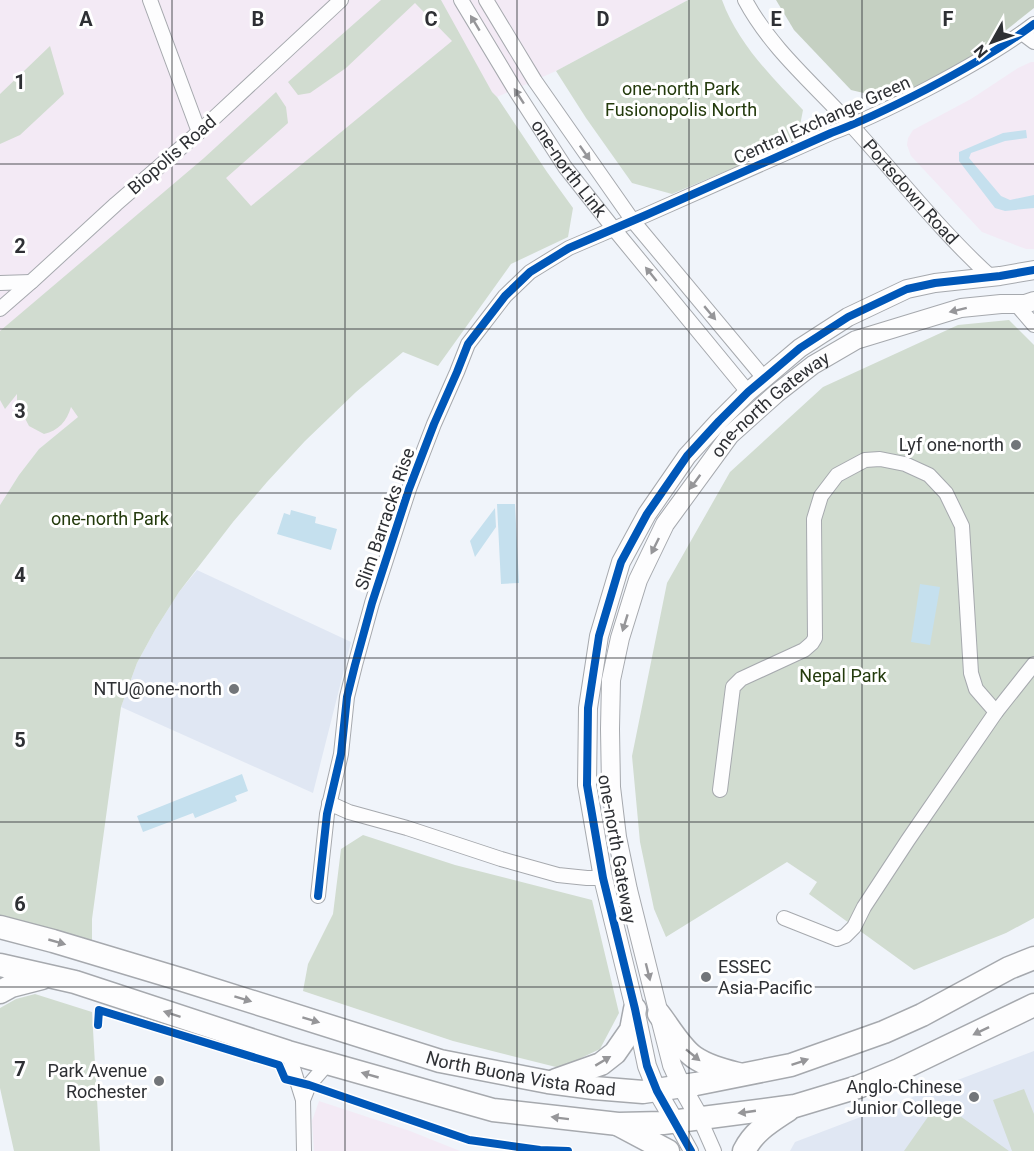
<svg xmlns="http://www.w3.org/2000/svg" width="1034" height="1151" font-family="Roboto,sans-serif">
  <style>
    .commercial { fill: #f3eaf5 }
    .built { fill: #e0e7f3 }
    .green { fill: #d1dcd0 }
    .forest { fill: #c5d0c2 }
    .water { fill: #c5e0ee }
    .lines { fill: none; stroke-linecap: round; stroke-linejoin: round }
    .minor-casing { stroke: #a6a9ae; stroke-width: 16 }
    .tertiary-casing { stroke: #a6a9ae; stroke-width: 20 }
    .primary-casing { stroke: #a6a9ae; stroke-width: 25 }
    .minor { stroke: #fdfdfe; stroke-width: 14 }
    .tertiary { stroke: #fdfdfe; stroke-width: 18 }
    .primary { stroke: #fdfdfe; stroke-width: 22 }
    .cycleway-casing { stroke: #fff; stroke-width: 11 }
    .cycleway { stroke: #0057b8; stroke-width: 8 }
    .oneway { fill: #969699 }
    .grid { fill: none; stroke: #2e3034; stroke-width: 1.5; stroke-opacity: 0.55 }
    .poi-dot { fill: #727579; stroke: #fff; stroke-width: 2 }
    .labels { text-anchor: middle; stroke-width: 6; stroke-linejoin: round; paint-order: stroke }
    .park-label { font-size: 18px; fill: #243b0d; stroke: #fff }
    .street-label { font-size: 18px; fill: #2e3034; stroke: #fff }
    .poi-label { font-size: 18px; fill: #2e3034; stroke: #fff; text-anchor: end }
    .grid-label { font-size: 20px; text-anchor: middle; font-weight: bold; fill: #2e3034; stroke: #fff; stroke-width: 6; stroke-linejoin: round; paint-order: stroke }
  </style>
  <rect width="100%" height="100%" fill="#f0f4fa"/>
  <!-- commercial -->
  <path class="commercial" d="M 0,0 L 688,0 L 556,71 L 497,97 L 492,93 L 219,302 L 39,449 L 19,475 L 0,505 Z
    M 1031,62 L 1034,62 L 1034,249 L 1026,249 L 982,232 L 911,156 L 907,145 L 908,138 L 913,130 L 971,99 L 1018,68 Z
    M 319,1101 L 410,1131 L 460,1151 L 314,1151 L 312,1121 Z"/>
  <!-- built -->
  <path class="built" d="M 197,570 L 351,642 L 313,793 L 121,707 L 137,663 L 155,630 L 179,592 Z
    M 1034,1051 L 1034,1151 L 790,1151 L 795,1142 Z"/>
  <!-- green -->
  <path class="green" d="M 381,0 L 441,0 L 492,92 L 497,97 L 547,172 L 573,208 L 568,237 L 511,264 L 438,366 L 403,352 L 356,392 L 305,441 L 267,482 L 233,522 L 179,592 L 155,630 L 137,663 L 121,707 L 92,919 L 92,947 L 0,927 L 0,505 L 19,475 L 39,449 L 78,417 L 71,407 C 67,421 58,431 44,434 L 29,426 L 17,403 L 17,394 L 5,409 L 0,400 L 0,331 L 204,158 L 276,92 L 286,107 L 288,123 L 226,178 L 251,206 L 452,41 L 415,3 L 346,68 L 310,93 L 298,95 L 288,82 Z
    M 688,0 L 722,0 C 738,44 772,77 803,110 L 797,141 L 672,194 L 632,183 L 586,118 L 556,71 Z
    M 50,46 L 64,94 L 20,135 L 0,144 L 0,94 Z
    M 1009,320 L 1034,345 L 1034,918 L 1006,933 L 914,970 L 809,894 L 817,882 L 787,862 L 666,937 L 654,909 L 640,842 L 632,756 L 667,583 L 730,472 L 823,387 L 958,325 Z
    M 363,835 L 455,865 L 592,900 L 619,1013 L 600,1049 L 560,1068 L 453,1041 L 303,991 L 308,964 L 333,914 L 341,849 Z
    M 35,994 L 92,1012 L 100,1151 L 14,1151 L 0,1088 L 0,1008 L 16,999 Z
    M 1024,1089 L 1034,1114 L 1034,1151 L 1012,1151 L 993,1100 Z
    M 939,1101 L 1009,1151 L 904,1151 Z"/>
  <!-- forest -->
  <path class="forest" d="M 776,0 L 1034,0 L 1034,8 L 975,55 L 951,71 L 893,100 L 851,90 L 794,30 Z"/>
  <!-- water -->
  <path class="water" d="M 1026,130 L 1027,138 L 1005,141 L 971,153 L 969,158 L 1001,196 L 1010,200 L 1034,195 L 1034,208 L 1005,211 L 995,208 L 959,161 L 959,152 L 1003,133 Z
    M 497,504 L 515,504 L 519,583 L 501,584 Z
    M 495,508 L 496,527 L 475,557 L 470,541 Z
    M 291,510 L 316,517 L 315,523 L 337,529 L 331,550 L 277,534 L 284,513 L 290,515 Z
    M 920,584 L 940,587 L 930,645 L 911,642 Z
    M 242,774 L 248,791 L 235,796 L 237,801 L 195,818 L 193,813 L 143,832 L 137,816 Z"/>
  <g class="lines">
    <defs>
      <g id="minor">
        <path d="M 150,0 L 199,132"/>
        <path id="s1" d="M 461,0 L 514,88 L 565,167 L 614,229 L 748,392"/>
        <path d="M 486,0 L 535,81 L 633,221 L 764,378"/>
        <path id="s2" d="M 745,0 C 771,49 815,85 851,125 C 898,176 940,231 991,277"/>
        <path d="M 1022,33 L 1034,42"/>
        <path d="M 0,283 L 31,282"/>
        <path d="M 1016,304 L 1034,325"/>
        <path d="M 0,309 L 31,282 L 116,204 L 199,132 L 341,0"/>
        <path d="M 720,790 L 733,687 L 741,679 L 804,650 L 812,643 L 815,638 L 814,519 L 821,496 L 837,475 L 865,460 L 880,459 L 905,464 L 929,475 L 946,493 L 962,526 L 971,673 L 976,689 L 996,712"/>
        <path d="M 329,803 L 349,812 L 407,828 L 501,859 L 558,875 L 587,878 L 603,878"/>
        <path d="M 318,896 L 327,814 L 341,754 L 347,697 L 355,665 L 372,603 L 409,489 L 434,424 L 457,372 L 468,344 L 505,296 L 530,272 L 569,248 L 646,215 L 831,133 C 864,121 896,105 927,89 C 965,69 1001,49 1034,24"/>
        <path d="M 784,918 L 837,939 L 845,936 L 854,927 L 864,907 L 908,840 L 996,712 L 1034,664"/>
        <path d="M 288,1052 L 303,1100 L 304,1151"/>
        <path d="M 303,1100 L 309,1085 L 328,1063"/>
        <path d="M 699,1117 L 714,1151"/>
        <path d="M 674,1120 L 691,1151"/>
      </g>
      <g id="tertiary">
        <path id="s3" d="M 699,1117 L 682,1087 L 672,1065 L 659,1014 L 628,890 L 617,837 L 611,787 L 610,729 L 611,680 L 620,638 L 638,580 L 665,524 L 730,435 L 777,393 L 813,365 L 856,340 L 961,308 L 1001,304 L 1025,304 L 1034,301"/>
        <path d="M 674,1120 L 657,1091 L 647,1066 L 635,1009 L 603,878 L 587,785 L 588,708 L 599,636 L 621,562 L 647,514 L 687,456 L 719,421 L 748,392 L 800,348 L 848,317 L 907,289 L 935,283 L 1000,276 L 1034,270"/>
      </g>
      <g id="primary">
        <path id="s4" d="M 0,927 L 53,941 L 183,980 L 440,1061 L 548,1082 L 594,1088 L 643,1092 L 696,1084 L 791,1065 L 884,1032 L 922,1015 L 1009,968 L 1034,958"/>
        <path d="M 0,965 L 75,982 L 288,1052 L 493,1110 L 618,1124 L 663,1123 L 795,1106 L 858,1087 L 899,1070 L 1034,1005"/>
        <path d="M 0,992 L 11,986 L 42,978"/>
        <path d="M 659,1014 C 669,1027 681,1048 694,1057 C 707,1066 723,1070 738,1074"/>
        <path d="M 556,1080 L 601,1064 L 615,1053 L 631,1030 L 635,1009"/>
        <path d="M 619,1125 L 668,1151"/>
        <path d="M 744,1151 C 754,1131 770,1122 788,1110"/>
      </g>
    </defs>
    <!-- minor casing -->
    <use href="#minor" class="minor-casing"/>
    <!-- tertiary casing -->
    <use href="#tertiary" class="tertiary-casing"/>
    <!-- primary casing -->
    <use href="#primary" class="primary-casing"/>
    <!-- minor -->
    <use href="#minor" class="minor"/>
    <!-- tertiary -->
    <use href="#tertiary" class="tertiary"/>
    <!-- primary -->
    <use href="#primary" class="primary"/>
    <defs>
      <path id="cycleway" d="M 318,896 L 327,814 L 341,754 L 347,697 L 355,665 L 372,603 L 409,489 L 434,424 L 457,372 L 468,344 L 505,296 L 530,272 L 569,248 L 646,215 L 831,133 C 864,121 896,105 927,89 C 965,69 1001,49 1034,24
        M 98,1025 L 99,1010 L 279,1065 L 285,1079 L 309,1085 L 469,1140 L 540,1150 L 568,1151
        M 691,1151 L 657,1091 L 647,1066 L 635,1009 L 603,878 L 587,785 L 588,708 L 599,636 L 621,562 L 647,514 L 687,456 L 719,421 L 748,392 L 800,348 L 848,317 L 907,289 L 935,283 L 1000,276 L 1034,270"/>
    </defs>
    <!-- cycleway casing -->
    <use href="#cycleway" class="cycleway-casing"/>
    <!-- cycleway -->
    <use href="#cycleway" class="cycleway"/>
  </g>
  <!-- one-way arrows -->
  <defs><path id="oneway-solid" d="M-6-.8H1V-3.2L6.5 0L1 3.2V.8H-6Z" transform="scale(1.5)"/></defs>
  <g class="oneway">
    <use href="#oneway-solid" transform="translate(475 23) rotate(-121)"/>
    <use href="#oneway-solid" transform="translate(519 96) rotate(-123)"/>
    <use href="#oneway-solid" transform="translate(585 153) rotate(55)"/>
    <use href="#oneway-solid" transform="translate(651 274) rotate(-129)"/>
    <use href="#oneway-solid" transform="translate(958 310) rotate(166)"/>
    <use href="#oneway-solid" transform="translate(710 313) rotate(50)"/>
    <use href="#oneway-solid" transform="translate(695 482) rotate(126)"/>
    <use href="#oneway-solid" transform="translate(655 546) rotate(116)"/>
    <use href="#oneway-solid" transform="translate(625 623) rotate(107)"/>
    <use href="#oneway-solid" transform="translate(57 942) rotate(16)"/>
    <use href="#oneway-solid" transform="translate(648 972) rotate(76)"/>
    <use href="#oneway-solid" transform="translate(243 999) rotate(17)"/>
    <use href="#oneway-solid" transform="translate(172 1014) rotate(-162)"/>
    <use href="#oneway-solid" transform="translate(311 1020) rotate(17)"/>
    <use href="#oneway-solid" transform="translate(981 1031) rotate(154)"/>
    <use href="#oneway-solid" transform="translate(693 1055) rotate(39)"/>
    <use href="#oneway-solid" transform="translate(603 1061) rotate(-31)"/>
    <use href="#oneway-solid" transform="translate(800 1062) rotate(-19)"/>
    <use href="#oneway-solid" transform="translate(370 1075) rotate(-164)"/>
    <use href="#oneway-solid" transform="translate(747 1112) rotate(172)"/>
    <use href="#oneway-solid" transform="translate(560 1118) rotate(-173)"/>
  </g>
  <!-- grid -->
  <path class="grid" d="M 172,0 L 172,1151M 345,0 L 345,1151M 517,0 L 517,1151M 689,0 L 689,1151M 862,0 L 862,1151M 0,164 L 1034,164M 0,329 L 1034,329M 0,493 L 1034,493M 0,658 L 1034,658M 0,822 L 1034,822M 0,987 L 1034,987"/>
  <!-- markers -->
  <g class="poi-dot">
    <circle cx="1016" cy="445" r="6"/>
    <circle cx="234" cy="689" r="6"/>
    <circle cx="706" cy="977" r="6"/>
    <circle cx="159" cy="1081" r="6"/>
    <circle cx="974" cy="1097" r="6"/>
  </g>
  <g class="labels">
    <!-- park labels -->
    <g class="park-label">
      <text x="681" y="95">one-north Park<tspan x="681" dy="21">Fusionopolis North</tspan></text>
      <text x="110" y="525">one-north Park</text>
      <text x="843" y="682">Nepal Park</text>
    </g>
    <!-- street labels -->
    <g class="street-label">
      <text transform="translate(822 120) rotate(-24)" y="6">Central Exchange Green</text>
      <text transform="translate(172 155) rotate(-41)" y="6">Biopolis Road</text>
      <text dy="6" stroke="none"><textPath href="#s1" startOffset="200">one-north Link</textPath></text>
      <text dy="6" stroke="none"><textPath href="#s2" startOffset="254">Portsdown Road</textPath></text>
      <text dy="6" stroke="none"><textPath href="#s3" startOffset="777">one-north Gateway</textPath></text>
      <text transform="translate(385 519) rotate(-71)" y="6">Slim Barracks Rise</text>
      <text transform="translate(617 849) rotate(80)" y="6">one-north Gateway</text>
      <text dy="6" stroke="none"><textPath href="#s4" startOffset="542">North Buona Vista Road</textPath></text>
    </g>
    <!-- poi labels -->
    <g class="poi-label">
      <text x="1004" y="451">Lyf one-north</text>
      <text x="222" y="695">NTU@one-north</text>
      <text x="718" y="973" text-anchor="start">ESSEC<tspan x="718" dy="21">Asia-Pacific</tspan></text>
      <text x="147" y="1077">Park Avenue<tspan x="147" dy="21">Rochester</tspan></text>
      <text x="962" y="1093">Anglo-Chinese<tspan x="962" dy="21">Junior College</tspan></text>
    </g>
  </g>
  <g class="grid-label">
    <text x="86" y="26">A</text>
    <text x="258" y="26">B</text>
    <text x="431" y="26">C</text>
    <text x="603" y="26">D</text>
    <text x="776" y="26">E</text>
    <text x="948" y="26">F</text>
    <text x="20" y="89">1</text>
    <text x="20" y="253">2</text>
    <text x="20" y="418">3</text>
    <text x="20" y="582">4</text>
    <text x="20" y="747">5</text>
    <text x="20" y="911">6</text>
    <text x="20" y="1076">7</text>
  </g>
  <!-- north arrow -->
  <g transform="translate(992 42) rotate(230)" stroke="#ffffff" stroke-width="4.5" paint-order="stroke">
  <path d="M0-4.5L10 22L0 15L-10 22Z" fill="#2e3034"/>
  <text y="-9" font-size="16" font-weight="bold" text-anchor="middle" fill="#2e3034">N</text>
  </g>
</svg>
